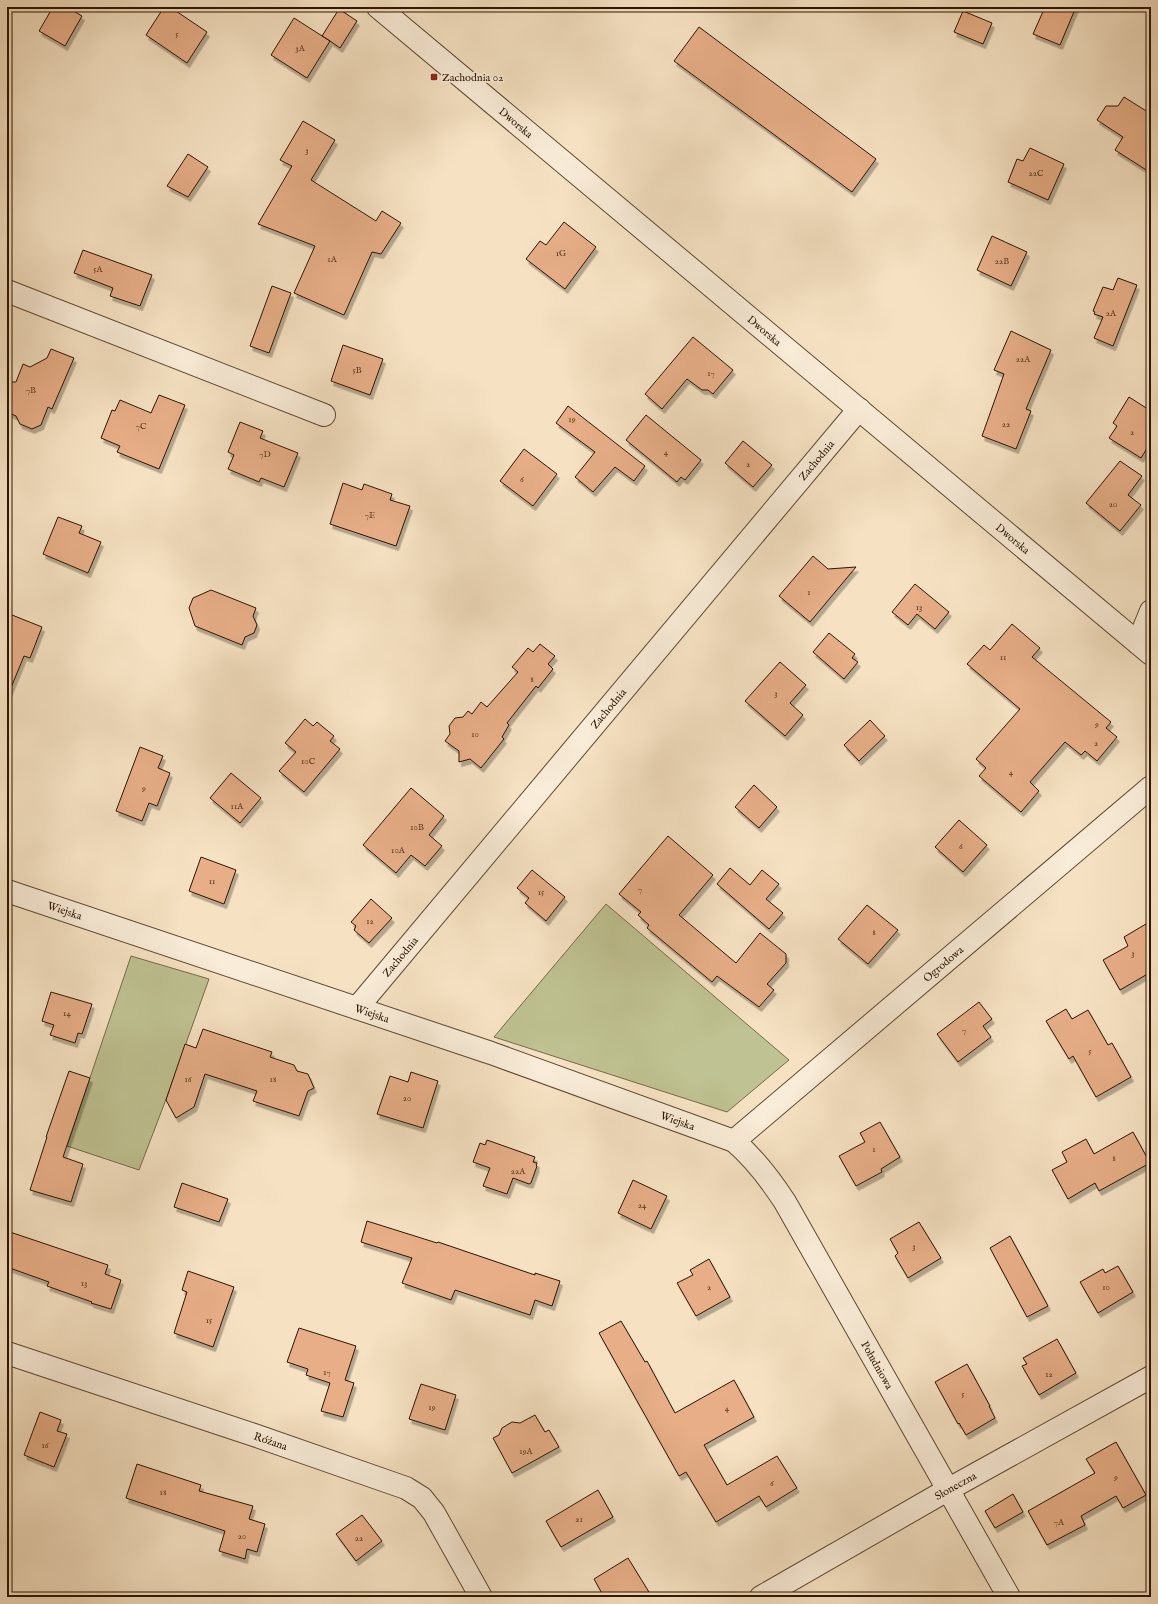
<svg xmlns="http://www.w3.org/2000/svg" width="1158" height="1604" font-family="'IM FELL English',serif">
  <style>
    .green { fill: #bfc292; stroke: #766b49 }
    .building { fill: #e7ae87; stroke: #2c1400; filter: url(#shadow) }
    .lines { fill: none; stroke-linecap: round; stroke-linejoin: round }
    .minor-casing { stroke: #5e4831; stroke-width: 24 }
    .minor { stroke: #f9ecd8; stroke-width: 22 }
    .poi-dot { fill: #8f2418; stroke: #f9ecd8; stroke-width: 1.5 }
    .labels { text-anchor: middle; stroke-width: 3.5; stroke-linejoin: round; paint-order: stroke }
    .number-label { font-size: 9px; fill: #5b3a22 }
    .poi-label { font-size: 11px; fill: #2c1400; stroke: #f9ecd8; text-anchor: start }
    .street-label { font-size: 11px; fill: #2c1400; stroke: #f9ecd8 }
  </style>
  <defs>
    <filter id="shadow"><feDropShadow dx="2.5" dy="4.5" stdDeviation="0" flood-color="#0004"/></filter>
  </defs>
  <rect width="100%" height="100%" fill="#f6e2c3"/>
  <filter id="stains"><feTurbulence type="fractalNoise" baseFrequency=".005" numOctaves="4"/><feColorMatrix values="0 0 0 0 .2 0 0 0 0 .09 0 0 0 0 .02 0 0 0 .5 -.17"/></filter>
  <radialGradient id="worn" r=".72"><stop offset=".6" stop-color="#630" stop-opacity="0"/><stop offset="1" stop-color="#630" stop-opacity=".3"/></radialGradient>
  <!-- green -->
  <path class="green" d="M 606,904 L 789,1060 L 727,1112 L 494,1037 Z
    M 131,956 L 209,979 L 165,1102 L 139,1170 L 67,1146 Z"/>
  <!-- building -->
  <path class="building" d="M 53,7 L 67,7 L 82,16 L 65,46 L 39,31 Z
    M 164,7 L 170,7 L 207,32 L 187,63 L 146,35 Z
    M 1045,7 L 1076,7 L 1060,45 L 1033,34 Z
    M 339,9 L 357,21 L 340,48 L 330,41 L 307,78 L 271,55 L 294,18 L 330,41 L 322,36 Z
    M 963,11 L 992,23 L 983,44 L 954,32 Z
    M 699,27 L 876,159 L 852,192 L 674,61 Z
    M 1124,97 L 1151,114 L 1151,173 L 1115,150 L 1123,137 L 1097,120 L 1106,106 L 1118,106 Z
    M 303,121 L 335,140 L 311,180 L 376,221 L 382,211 L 401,223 L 381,254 L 372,252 L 344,315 L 294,293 L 315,246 L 258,224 L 292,166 L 280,160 Z
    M 1030,148 L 1064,164 L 1048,200 L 1008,182 L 1017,159 L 1023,161 Z
    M 188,154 L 208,167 L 188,197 L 167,186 Z
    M 564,222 L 596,247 L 565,289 L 526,259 L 540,241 L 546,245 Z
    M 992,236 L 1027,252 L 1011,286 L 977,270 Z
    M 83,250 L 152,275 L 140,306 L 110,296 L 113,288 L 74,273 Z
    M 1118,278 L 1137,285 L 1113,346 L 1094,338 L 1103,317 L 1094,314 L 1095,312 L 1093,311 L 1103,287 L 1113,290 Z
    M 272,286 L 291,293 L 269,353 L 250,346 Z
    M 1011,331 L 1051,350 L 1026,409 L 1031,411 L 1016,449 L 982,436 L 1004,374 L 994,370 Z
    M 693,337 L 733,370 L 713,394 L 708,390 L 702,390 L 687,379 L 662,409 L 645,394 Z
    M 343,345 L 383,359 L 370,395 L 331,381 Z
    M 51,349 L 74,358 L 52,409 L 48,407 L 41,425 L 32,429 L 20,424 L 16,416 L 7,412 L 7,382 L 16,382 L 23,364 L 30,367 L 47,358 Z
    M 159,395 L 185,405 L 159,469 L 117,452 L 120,446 L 101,438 L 112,410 L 115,411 L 120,400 L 151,413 Z
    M 1129,397 L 1151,411 L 1151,442 L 1141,458 L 1109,438 L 1117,426 L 1113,423 Z
    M 568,406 L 645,466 L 634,481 L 615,467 L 593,492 L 575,477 L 595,452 L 556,423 Z
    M 646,415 L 701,460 L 685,480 L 681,477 L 677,482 L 626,440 Z
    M 240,422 L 263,431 L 260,438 L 298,453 L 284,487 L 261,478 L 259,482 L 228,469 L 234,455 L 228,452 Z
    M 743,441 L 772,465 L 753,487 L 725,463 Z
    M 524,449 L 557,474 L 533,506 L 500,481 Z
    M 1120,461 L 1142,476 L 1128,495 L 1141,505 L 1120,531 L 1086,503 Z
    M 343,483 L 362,490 L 364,484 L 392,494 L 390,500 L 410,506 L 396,546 L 330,524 Z
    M 58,517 L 82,526 L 79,533 L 101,542 L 88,573 L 43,554 Z
    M 813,556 L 828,569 L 856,567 L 810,622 L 779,596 Z
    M 915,584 L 949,612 L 935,629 L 917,614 L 908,625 L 892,612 Z
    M 211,590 L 256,608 L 253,616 L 257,625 L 254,633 L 245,637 L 242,645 L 195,626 L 189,608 L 193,598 Z
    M 7,613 L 42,627 L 30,658 L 24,656 L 8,695 Z
    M 1012,624 L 1040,648 L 1032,657 L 1111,722 L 1106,728 L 1117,737 L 1097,761 L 1085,751 L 1081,755 L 1065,742 L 1030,782 L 1039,791 L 1021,812 L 979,776 L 986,768 L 976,759 L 1020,709 L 967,664 L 984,645 L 990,650 Z
    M 829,633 L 855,654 L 852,658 L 858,662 L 844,679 L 813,652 Z
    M 540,644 L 555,656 L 548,664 L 553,669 L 538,688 L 536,686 L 507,723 L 509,725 L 502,737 L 504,739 L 481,768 L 470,759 L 459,762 L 459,751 L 445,741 L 450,734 L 449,726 L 455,718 L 463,717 L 468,711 L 472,714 L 481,702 L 487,707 L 518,672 L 512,667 L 528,648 L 533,652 Z
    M 780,662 L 806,685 L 790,703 L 803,715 L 785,736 L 745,701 Z
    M 305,719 L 313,726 L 317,722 L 334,736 L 330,741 L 340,749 L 304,792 L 279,771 L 296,752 L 285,743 Z
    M 870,720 L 885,736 L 859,761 L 844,745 Z
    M 140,747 L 163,756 L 158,768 L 170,773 L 157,806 L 149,803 L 142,821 L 116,811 Z
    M 231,773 L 261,798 L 240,823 L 210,798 Z
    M 754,785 L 777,807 L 759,828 L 735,807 Z
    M 411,788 L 444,816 L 429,835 L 442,846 L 425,866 L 411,855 L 396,873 L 363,845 Z
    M 959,820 L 987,845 L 963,872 L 935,847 Z
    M 668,836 L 713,875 L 679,915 L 736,963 L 760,933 L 786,954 L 786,963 L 767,984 L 774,990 L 759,1007 L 717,976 L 712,982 L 647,928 L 649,925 L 638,915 L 641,912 L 619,894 Z
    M 201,857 L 236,870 L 224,904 L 189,891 Z
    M 730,868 L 750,885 L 762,870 L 779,884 L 766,899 L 783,913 L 769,929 L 717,884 Z
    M 532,870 L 565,897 L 546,921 L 525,903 L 529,898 L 517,888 Z
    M 371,899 L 392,918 L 369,943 L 354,930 L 356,926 L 351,922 Z
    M 867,905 L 898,930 L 868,964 L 838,939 Z
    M 1151,921 L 1151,972 L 1120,990 L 1103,960 L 1128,946 L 1124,937 Z
    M 51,992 L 92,1004 L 82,1034 L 78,1033 L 75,1043 L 50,1035 L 54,1025 L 42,1021 Z
    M 979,1002 L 992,1019 L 983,1026 L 991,1037 L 958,1062 L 937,1034 Z
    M 1066,1009 L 1072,1019 L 1088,1010 L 1108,1045 L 1112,1043 L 1131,1077 L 1096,1097 L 1073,1056 L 1069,1059 L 1046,1021 Z
    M 203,1029 L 272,1052 L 270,1057 L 294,1065 L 297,1071 L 308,1074 L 314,1088 L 308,1091 L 299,1116 L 253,1101 L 257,1091 L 205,1074 L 194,1107 L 176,1118 L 166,1100 L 185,1044 L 196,1048 Z
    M 69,1071 L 90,1078 L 63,1157 L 83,1164 L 71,1202 L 30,1190 L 47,1137 L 46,1137 Z
    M 411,1072 L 438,1081 L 423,1128 L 377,1114 L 390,1076 L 408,1082 Z
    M 880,1122 L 900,1157 L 881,1169 L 882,1172 L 856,1186 L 839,1156 L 865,1142 L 860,1133 Z
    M 1133,1132 L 1150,1163 L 1099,1191 L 1095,1183 L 1068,1199 L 1052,1170 L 1067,1162 L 1062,1152 L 1086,1139 L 1094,1154 Z
    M 487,1140 L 535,1157 L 533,1162 L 537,1163 L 536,1165 L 537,1166 L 531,1183 L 529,1184 L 513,1178 L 507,1194 L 483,1186 L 490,1168 L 473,1162 L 480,1143 L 485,1145 Z
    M 633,1180 L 667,1196 L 651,1229 L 618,1213 Z
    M 182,1183 L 228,1199 L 219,1222 L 174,1207 Z
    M 367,1221 L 437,1243 L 438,1242 L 535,1275 L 535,1273 L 560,1281 L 552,1306 L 535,1300 L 530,1315 L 455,1290 L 451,1300 L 402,1283 L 412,1258 L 361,1242 Z
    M 919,1222 L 941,1258 L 908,1278 L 895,1256 L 898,1253 L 890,1239 Z
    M 7,1231 L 108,1265 L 105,1274 L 121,1280 L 111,1309 L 91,1303 L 92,1302 L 47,1286 L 49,1282 L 7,1267 Z
    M 1010,1236 L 1048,1306 L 1027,1317 L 990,1248 Z
    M 709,1259 L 730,1297 L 696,1316 L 677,1283 L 693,1275 L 690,1270 Z
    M 1118,1266 L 1133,1292 L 1098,1313 L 1080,1282 L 1103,1269 L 1105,1273 Z
    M 188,1271 L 234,1287 L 213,1347 L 174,1333 L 187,1292 L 182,1290 Z
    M 621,1321 L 645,1362 L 647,1361 L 675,1413 L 734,1380 L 754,1417 L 704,1445 L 727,1485 L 777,1456 L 797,1488 L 766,1507 L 759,1496 L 716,1522 L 686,1472 L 679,1476 L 599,1333 Z
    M 299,1328 L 356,1346 L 345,1380 L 354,1383 L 343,1417 L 321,1411 L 330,1383 L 306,1375 L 308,1369 L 287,1362 Z
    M 1057,1339 L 1076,1373 L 1039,1395 L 1022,1366 L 1027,1364 L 1023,1358 Z
    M 967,1364 L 990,1406 L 989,1406 L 995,1418 L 966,1435 L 959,1423 L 958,1424 L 935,1382 Z
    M 421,1384 L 456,1395 L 445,1430 L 409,1419 Z
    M 40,1412 L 61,1420 L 57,1431 L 67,1434 L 54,1467 L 24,1455 Z
    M 535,1415 L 545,1432 L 549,1430 L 559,1447 L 512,1473 L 493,1438 L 499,1435 L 502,1428 L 512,1422 L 520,1423 Z
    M 1116,1442 L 1146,1495 L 1123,1508 L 1116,1496 L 1081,1516 L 1085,1525 L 1047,1545 L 1028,1511 L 1095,1473 L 1086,1459 Z
    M 137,1464 L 201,1485 L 199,1491 L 253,1506 L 249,1519 L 265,1524 L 257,1552 L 247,1549 L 245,1559 L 219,1551 L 225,1531 L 126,1498 Z
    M 598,1490 L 613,1517 L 561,1547 L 546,1521 Z
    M 1013,1494 L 1023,1512 L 995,1528 L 985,1511 Z
    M 362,1515 L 382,1541 L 356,1561 L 336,1534 Z
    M 628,1558 L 652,1597 L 604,1597 L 594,1579 Z"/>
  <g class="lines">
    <defs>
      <g id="minor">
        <path id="s1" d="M 378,7 L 1151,654"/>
        <path d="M 7,291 L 324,415"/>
        <path d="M 1138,643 L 1151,611"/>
        <path id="s2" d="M 7,891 L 491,1053 L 734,1141 C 755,1159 770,1179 785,1202 L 1009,1597"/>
        <path id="s3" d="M 357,1008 L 859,409"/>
        <path id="s4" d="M 734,1141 L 1151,787"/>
        <path id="s5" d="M 7,1353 L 254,1435 L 406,1488 L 422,1498 L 434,1513 L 481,1597"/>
        <path id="s6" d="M 761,1597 L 949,1489 L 1151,1377"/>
      </g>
    </defs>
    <!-- minor casing -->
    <use href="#minor" class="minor-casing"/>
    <!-- minor -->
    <use href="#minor" class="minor"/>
  </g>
  <!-- markers -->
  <rect class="poi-dot" x="430" y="73" width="8" height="8" rx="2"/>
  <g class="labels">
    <!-- number labels -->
    <g class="number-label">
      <text x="177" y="37">5</text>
      <text x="300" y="51">3A</text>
      <text x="307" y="153">3</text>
      <text x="1036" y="176">22C</text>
      <text x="561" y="256">1G</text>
      <text x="332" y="262">1A</text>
      <text x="1002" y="264">22B</text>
      <text x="98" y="272">5A</text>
      <text x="1111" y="316">2A</text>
      <text x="1023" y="362">22A</text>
      <text x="357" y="373">5B</text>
      <text x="711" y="376">17</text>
      <text x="31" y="393">7B</text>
      <text x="572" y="422">19</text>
      <text x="1006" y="427">22</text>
      <text x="141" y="429">7C</text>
      <text x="1132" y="435">2</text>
      <text x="666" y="455">4</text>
      <text x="265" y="457">7D</text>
      <text x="748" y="467">2</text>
      <text x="522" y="482">6</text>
      <text x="1113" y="507">20</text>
      <text x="370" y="518">7E</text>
      <text x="809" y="595">1</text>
      <text x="919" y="610">13</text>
      <text x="1003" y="660">11</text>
      <text x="532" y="682">8</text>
      <text x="776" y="696">3</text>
      <text x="1097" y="727">9</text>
      <text x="475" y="737">10</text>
      <text x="1096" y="746">2</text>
      <text x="308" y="764">10C</text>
      <text x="1011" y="775">4</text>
      <text x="144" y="791">9</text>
      <text x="237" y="809">11A</text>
      <text x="417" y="830">10B</text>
      <text x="961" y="849">6</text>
      <text x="398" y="853">10A</text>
      <text x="212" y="884">11</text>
      <text x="640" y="892">7</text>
      <text x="541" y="895">15</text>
      <text x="370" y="924">12</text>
      <text x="874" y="935">8</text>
      <text x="1133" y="956">3</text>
      <text x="67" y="1016">14</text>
      <text x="964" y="1033">7</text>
      <text x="1090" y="1054">5</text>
      <text x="188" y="1082">16</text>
      <text x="273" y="1082">18</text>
      <text x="407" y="1101">20</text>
      <text x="874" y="1152">1</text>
      <text x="1114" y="1161">8</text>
      <text x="518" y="1174">22A</text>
      <text x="642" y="1208">24</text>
      <text x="914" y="1249">3</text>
      <text x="84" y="1286">13</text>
      <text x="709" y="1290">2</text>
      <text x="1106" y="1290">10</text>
      <text x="209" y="1323">15</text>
      <text x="327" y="1375">17</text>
      <text x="1049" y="1377">12</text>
      <text x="963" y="1397">5</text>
      <text x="432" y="1410">19</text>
      <text x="727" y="1411">4</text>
      <text x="45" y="1448">16</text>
      <text x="526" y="1454">19A</text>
      <text x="1116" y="1480">9</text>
      <text x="772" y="1486">6</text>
      <text x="163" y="1495">18</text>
      <text x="579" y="1522">21</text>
      <text x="1059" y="1525">7A</text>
      <text x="242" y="1539">20</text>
      <text x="359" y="1541">22</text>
    </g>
    <!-- poi labels -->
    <g class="poi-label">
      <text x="442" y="81">Zachodnia 02</text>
    </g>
    <!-- street labels -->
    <g class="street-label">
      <text dy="4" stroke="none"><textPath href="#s1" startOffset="180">Dworska</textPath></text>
      <text dy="4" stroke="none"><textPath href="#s1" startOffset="504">Dworska</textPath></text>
      <text dy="4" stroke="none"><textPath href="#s3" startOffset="715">Zachodnia</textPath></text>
      <text dy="4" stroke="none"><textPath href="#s1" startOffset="828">Dworska</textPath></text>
      <text dy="4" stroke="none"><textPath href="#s3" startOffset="391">Zachodnia</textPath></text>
      <text dy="4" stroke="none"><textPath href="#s2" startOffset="61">Wiejska</textPath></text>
      <text dy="4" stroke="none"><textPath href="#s3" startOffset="67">Zachodnia</textPath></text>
      <text dy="4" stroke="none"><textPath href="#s4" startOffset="274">Ogrodowa</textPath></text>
      <text dy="4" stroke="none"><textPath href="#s2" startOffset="385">Wiejska</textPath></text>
      <text dy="4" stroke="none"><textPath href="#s2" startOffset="709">Wiejska</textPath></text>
      <text dy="4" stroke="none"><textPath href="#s2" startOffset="1036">Południowa</textPath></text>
      <text dy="4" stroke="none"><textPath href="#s5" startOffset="278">Różana</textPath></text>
      <text dy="4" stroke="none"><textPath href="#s6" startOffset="224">Słoneczna</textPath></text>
    </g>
  </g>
  <!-- margin -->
  <rect width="1158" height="1604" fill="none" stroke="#f6e2c3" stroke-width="24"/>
  <rect x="8" y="8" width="1142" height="1588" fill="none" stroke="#2c1400" stroke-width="2"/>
  <rect x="12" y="12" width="1134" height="1580" fill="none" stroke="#2c1400"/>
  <rect width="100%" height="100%" filter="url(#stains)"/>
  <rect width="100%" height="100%" fill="url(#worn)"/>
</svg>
